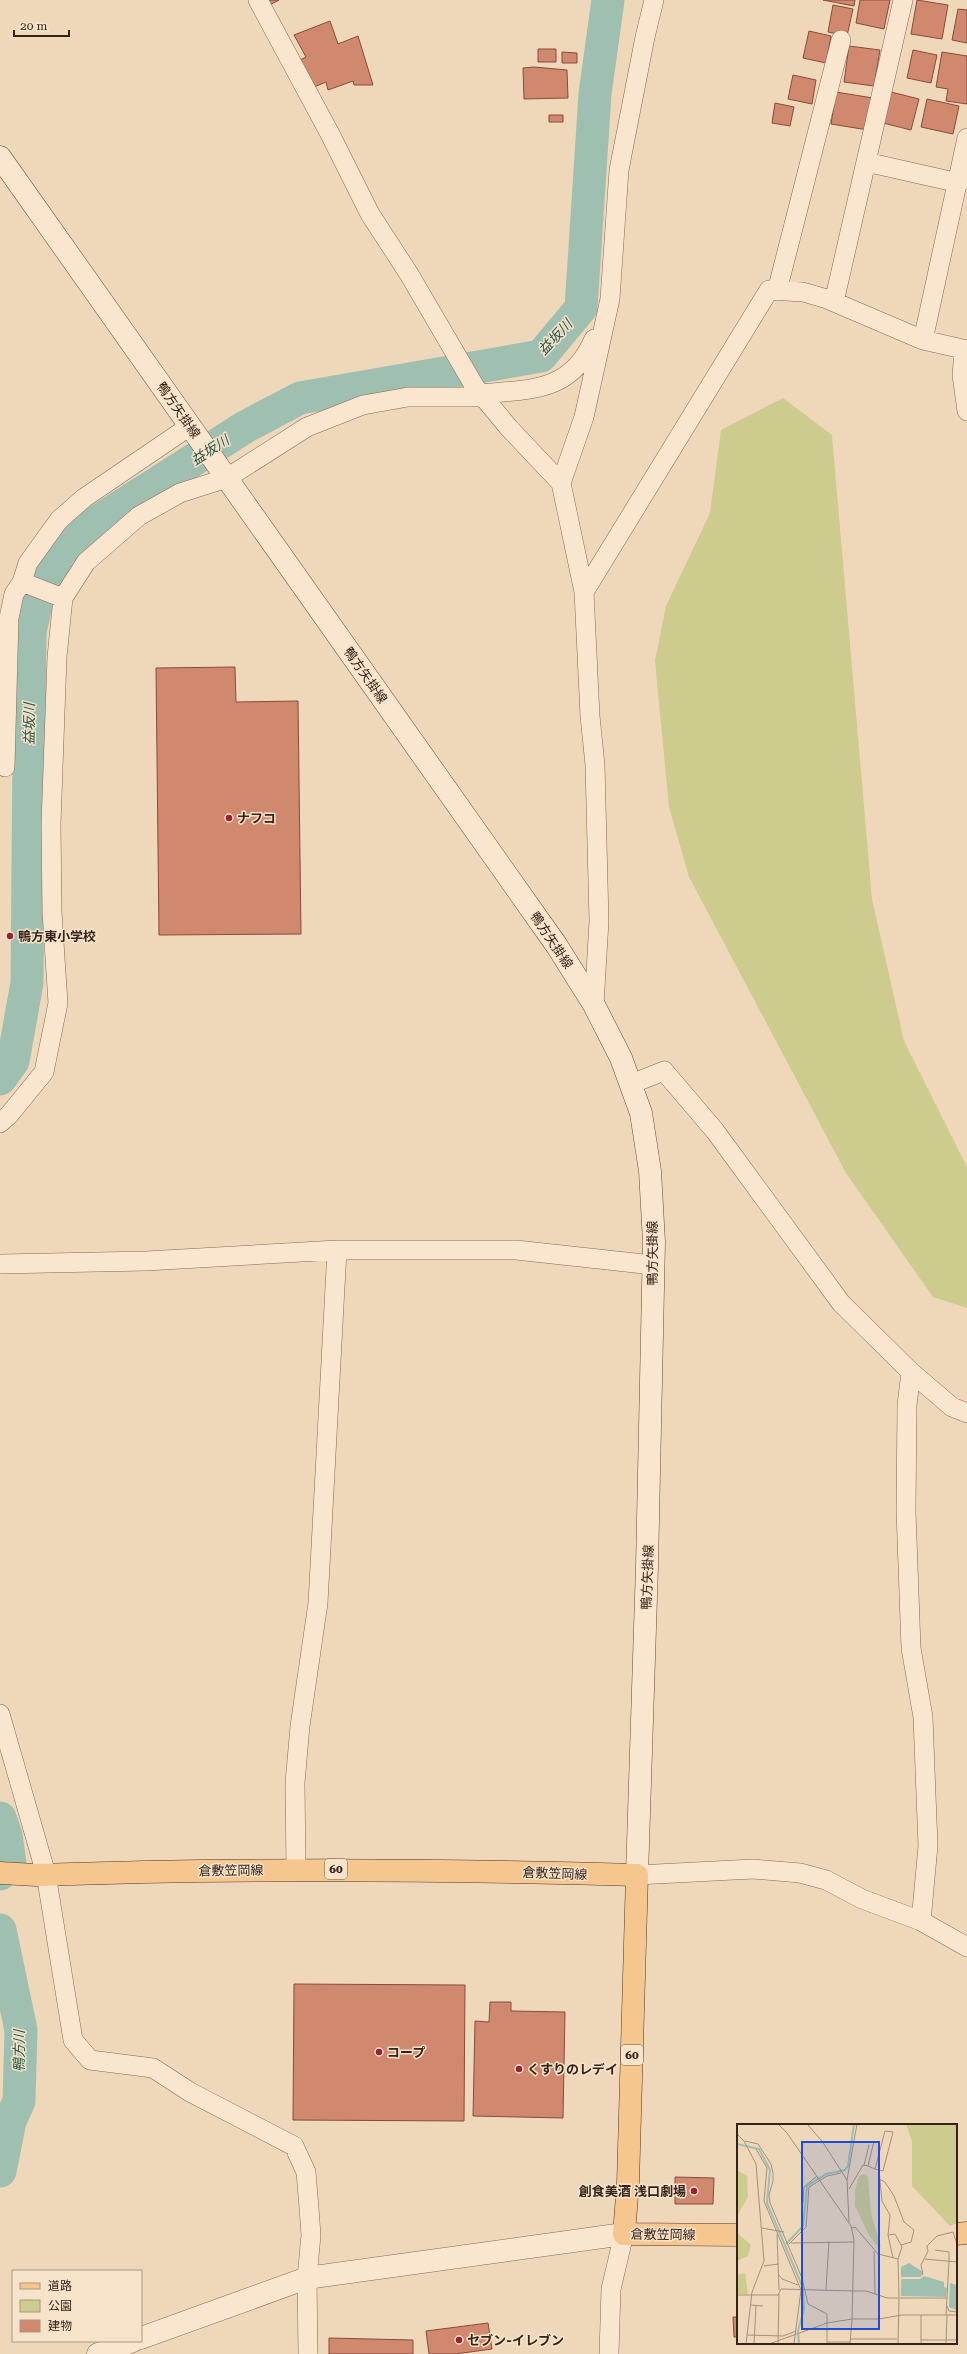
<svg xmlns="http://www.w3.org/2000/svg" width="967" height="2354" font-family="'Roboto Serif','Noto Sans JP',serif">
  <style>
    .green { fill: #cdcb8e }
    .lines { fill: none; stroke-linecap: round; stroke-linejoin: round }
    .river { stroke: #9fc0b1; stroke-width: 33 }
    .building { fill: #d0886e; stroke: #874c39 }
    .minor-casing { stroke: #876754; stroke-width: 20 }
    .tertiary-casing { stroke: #876754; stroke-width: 23 }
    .secondary-casing { stroke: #684938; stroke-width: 23 }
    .primary-casing { stroke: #543729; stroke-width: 23 }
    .minor { stroke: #fae6ce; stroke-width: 19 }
    .tertiary { stroke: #fae6ce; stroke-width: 22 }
    .secondary { stroke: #fae6ce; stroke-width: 22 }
    .primary { stroke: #f6c68f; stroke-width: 22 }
    .poi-dot { fill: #982134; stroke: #f7e3ca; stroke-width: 1.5 }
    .labels { text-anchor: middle; stroke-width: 3; stroke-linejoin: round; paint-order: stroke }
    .shield { fill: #f7e3ca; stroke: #6f5d4f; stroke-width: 1 }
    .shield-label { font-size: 12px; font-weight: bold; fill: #35231a }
    .street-label { font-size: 13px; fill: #35231a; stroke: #f7e3ca }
    .poi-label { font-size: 13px; font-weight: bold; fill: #35231a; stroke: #f7e3ca; text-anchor: start }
    .water-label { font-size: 14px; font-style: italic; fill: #28564c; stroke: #f7e3ca }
    .inset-river { fill: none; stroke: #9fc0b1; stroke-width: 2 }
    .inset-road { fill: none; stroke: #a5907a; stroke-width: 1 }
    .view { fill: #1d4ed8; fill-opacity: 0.15; stroke: #1d4ed8; stroke-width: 2 }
    .inset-edge { fill: none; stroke: #35231a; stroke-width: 2 }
  </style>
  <rect width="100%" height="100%" fill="#efd8ba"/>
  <!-- green -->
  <path class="green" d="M 783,398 L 832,435 L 872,899 L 904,1041 L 967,1167 L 967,1308 L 933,1297 L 846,1173 L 689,877 L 669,807 L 655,661 L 666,606 L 710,513 L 721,430 Z"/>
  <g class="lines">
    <!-- river -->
    <path class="river" d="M 0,1079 L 13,1061 L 27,983 L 30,632 L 37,601 L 60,552 L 90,526 L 245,427 L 300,398 L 541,356 L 581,308 L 595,94 L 608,0
      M 0,1818 L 6,1835 L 10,1863 L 0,1874
      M 0,1930 L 21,2030 L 19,2101 L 10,2121 L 0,2171"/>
  </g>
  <!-- building -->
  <path class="building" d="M 265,0 L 279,0 L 268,6 Z
    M 823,0 L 855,0 L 854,6 Z
    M 860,0 L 890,0 L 884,29 L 856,23 Z
    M 917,0 L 948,5 L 942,39 L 911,34 Z
    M 833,5 L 853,9 L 847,36 L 828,32 Z
    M 958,9 L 967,10 L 967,43 L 952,40 Z
    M 330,21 L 338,44 L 358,36 L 373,85 L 354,85 L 353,81 L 328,90 L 326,82 L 314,87 L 296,62 L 306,57 L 294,35 Z
    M 809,31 L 831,36 L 826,63 L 803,58 Z
    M 849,46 L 880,50 L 874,86 L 844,82 Z
    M 538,49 L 556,49 L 556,62 L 538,62 Z
    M 913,50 L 937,55 L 931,83 L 907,78 Z
    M 562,52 L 577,53 L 577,63 L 562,63 Z
    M 942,52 L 967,56 L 967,104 L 946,101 L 948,89 L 936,87 Z
    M 534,67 L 567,70 L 568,98 L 524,99 L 523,68 Z
    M 793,75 L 816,80 L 812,104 L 788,99 Z
    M 887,91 L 919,99 L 911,130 L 879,122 Z
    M 836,92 L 873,98 L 868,130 L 831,124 Z
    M 927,99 L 959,106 L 953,134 L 921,127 Z
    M 775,103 L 794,107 L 790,126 L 772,123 Z
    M 549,115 L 563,115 L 563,122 L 549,122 Z
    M 235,667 L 236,702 L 298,701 L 301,934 L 159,935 L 156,668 Z
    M 294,1984 L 465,1985 L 464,2121 L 293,2120 Z
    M 490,2002 L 511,2002 L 511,2011 L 565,2012 L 563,2118 L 473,2116 L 475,2021 L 489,2022 Z
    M 675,2177 L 714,2178 L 713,2204 L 675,2204 Z
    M 733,2317 L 738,2317 L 738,2337 L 734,2337 Z
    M 488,2323 L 492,2349 L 455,2354 L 429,2354 L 426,2331 Z
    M 329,2338 L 413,2340 L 413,2354 L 329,2354 Z"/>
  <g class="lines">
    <defs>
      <path id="minor" d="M 258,0 L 330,134 L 370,214 L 409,274 L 475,387 L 509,428 L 561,483 L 584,592 L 590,716 L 595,765 L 599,921 L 594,1005
        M 866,162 L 959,183
        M 777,291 L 841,40
        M 834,302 L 903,0
        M 923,340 L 967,138
        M 964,350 L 962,375 L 967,411
        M 480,394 C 530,389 571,393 594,339
        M 561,483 L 584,417 L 610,299 L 619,170 L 645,37 L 654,0
        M 22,582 L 63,598
        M 584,592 L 769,290 L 803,292 L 827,299 L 923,340 L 967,350
        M 5,767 L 9,618 L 14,594 L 22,582 L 28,563 L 59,520 L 84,498 L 190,426
        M 631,1084 L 664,1071 L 715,1131 L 841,1303 L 911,1372 L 952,1407 L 967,1413
        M 0,1123 L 9,1115 L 44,1072 L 58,1003 L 52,912 L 51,824 L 57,657 L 63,598 L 86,562 L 139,516 L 180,493 L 227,478 L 307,427 L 363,405 L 408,397 L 482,397
        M 0,1264 L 146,1261 L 337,1250 L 516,1250 L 653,1265
        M 911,1372 L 907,1405 L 906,1511 L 911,1648 L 923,1717 L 928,1846 L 921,1921
        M 0,1714 L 46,1874 L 73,2040 L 90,2060 L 153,2068 L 190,2092 L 294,2146 L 306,2172 L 309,2208 L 311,2235 L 307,2278 L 308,2354
        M 296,1869 L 295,1783 L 300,1726 L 318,1603 L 337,1250
        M 637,1875 L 753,1869 L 800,1873 L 826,1880 L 862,1899 L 921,1921 L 967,1947
        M 609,2354 L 611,2289 L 624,2234"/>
      <path id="tertiary" d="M 141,2338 L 307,2278 L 624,2234
        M 98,2354 L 133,2341"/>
      <path id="secondary" d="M 0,157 L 557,946 L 594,1005 L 621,1058 L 641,1113 L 650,1171 L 654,1242 L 647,1566 L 637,1875"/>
      <path id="primary" d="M 0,1873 L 36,1875 C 236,1868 436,1869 637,1875 L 628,2183 L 624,2234 L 738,2235
        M 956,2234 L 967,2233"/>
    </defs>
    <!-- minor casing -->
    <use href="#minor" class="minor-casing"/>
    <!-- tertiary casing -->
    <use href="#tertiary" class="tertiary-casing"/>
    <!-- secondary casing -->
    <use href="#secondary" class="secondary-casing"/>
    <!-- primary casing -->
    <use href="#primary" class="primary-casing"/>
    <!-- minor -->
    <use href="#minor" class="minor"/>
    <!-- tertiary -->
    <use href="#tertiary" class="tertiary"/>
    <!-- secondary -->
    <use href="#secondary" class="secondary"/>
    <!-- primary -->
    <use href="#primary" class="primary"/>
  </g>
  <!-- markers -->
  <g class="poi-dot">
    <circle cx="229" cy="818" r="4"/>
    <circle cx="10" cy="936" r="4"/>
    <circle cx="379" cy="2052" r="4"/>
    <circle cx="519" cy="2069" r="4"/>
    <circle cx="694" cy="2191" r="4"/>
    <circle cx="459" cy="2340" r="4"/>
  </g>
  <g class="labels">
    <!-- shield labels -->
    <g class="shield">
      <rect x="325" y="1859" width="22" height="20" rx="3"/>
      <rect x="621" y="2045" width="22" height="20" rx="3"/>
    </g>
    <g class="shield-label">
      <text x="336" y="1873">60</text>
      <text x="632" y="2059">60</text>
    </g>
    <!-- street labels -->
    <g class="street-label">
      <text transform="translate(179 410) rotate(55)" y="5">鴨方矢掛線</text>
      <text transform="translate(366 675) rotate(55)" y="5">鴨方矢掛線</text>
      <text transform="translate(552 940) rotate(56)" y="5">鴨方矢掛線</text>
      <text transform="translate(652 1253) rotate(-90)" y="5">鴨方矢掛線</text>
      <text transform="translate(647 1577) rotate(-88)" y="5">鴨方矢掛線</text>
      <text transform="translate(231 1870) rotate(-1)" y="5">倉敷笠岡線</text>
      <text transform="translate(555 1873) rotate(2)" y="5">倉敷笠岡線</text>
      <text transform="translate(663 2234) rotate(1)" y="5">倉敷笠岡線</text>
    </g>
    <!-- poi labels -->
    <g class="poi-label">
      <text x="237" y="823">ナフコ</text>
      <text x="18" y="941">鴨方東小学校</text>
      <text x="387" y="2057">コープ</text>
      <text x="527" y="2074">くすりのレデイ</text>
      <text x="686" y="2196" text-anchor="end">創食美酒 浅口劇場</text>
      <text x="467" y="2345">セブン-イレブン</text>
    </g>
    <!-- water labels -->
    <g class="water-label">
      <text transform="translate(555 337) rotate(-47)" y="5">益坂川</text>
      <text transform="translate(210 450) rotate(-33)" y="5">益坂川</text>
      <text transform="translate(29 724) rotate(-89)" y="5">益坂川</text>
      <text transform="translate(19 2051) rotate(-90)" y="5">鴨方川</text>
    </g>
  </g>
  <!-- overview -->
  <g transform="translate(737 2124)">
    <rect width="220" height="220" fill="#efd8ba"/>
    <path d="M 169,0 L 220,0 L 220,99 L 213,102 L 175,62 L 175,17 ZM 0,46 L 10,52 L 11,73 L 0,92 ZM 127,50 L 131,53 L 134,89 L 144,123 L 139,121 L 132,111 L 118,82 L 118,66 L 122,52 ZM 0,109 L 14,121 L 11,132 L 0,137 ZM 8,149 L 11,170 L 0,170 L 0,151 Z" fill="#cdcb8e"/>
    <path d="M 172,139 L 186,148 L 184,153 L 164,153 L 164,143 ZM 187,152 L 207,158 L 207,163 L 210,164 L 209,173 L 164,172 L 164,155 L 183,155 ZM 213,159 L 220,161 L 220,186 L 212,183 Z" fill="#9fc0b1"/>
    <path class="inset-river" d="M 0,20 L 22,25 L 33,46 L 30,79 L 66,164 L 67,185 L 61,207 L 62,220M 49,120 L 66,102 L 70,62 L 89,50 L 108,46 L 111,42 L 117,0"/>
    <path class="inset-road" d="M 41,0 L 50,9 L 114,102 L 117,116 L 115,195 L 142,195 L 165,191 L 220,191M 70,0 L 85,17 L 110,56M 0,10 L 7,17 L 19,40 L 27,137 L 15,168 L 9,220M 8,17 L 21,20 L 34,40 L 36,49 L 36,57 L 32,71 L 33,79 L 65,154 L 71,180 L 90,190 L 90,220M 19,25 L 30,44 L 27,77 L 64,166 L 57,220M 127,41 L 132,21M 131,42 L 137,17M 142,46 L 145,77 L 153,91 L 151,111 L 156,134M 142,55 L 148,58 L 157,72 L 167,98 L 177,106 L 174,118 L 164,121M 112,65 L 126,41 L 131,42 L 138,45 L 146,47 L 156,8 L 148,7 L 138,45M 66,79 L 67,63 L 80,52M 112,98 L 110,56 L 120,0M 25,104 L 47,108M 115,104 L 118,103 L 141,130 L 161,135M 40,110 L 42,166M 151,111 L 158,110 L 165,123 L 161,135 L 162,173M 54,119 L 117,118M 52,120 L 69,103 L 72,63 L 90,52 L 104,49M 198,126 L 212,128 L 212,137M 137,127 L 138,170M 188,135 L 220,138M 27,142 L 41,140M 42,151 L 45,155 L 61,161M 186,151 L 184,141 L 191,127 L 190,122 L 200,112 L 216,108 L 220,120M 89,166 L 92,117M 116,167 L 129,167 L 150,174 L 210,174M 0,171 L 41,171 L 44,165 L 116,167M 13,181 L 26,182M 210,182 L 212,187 L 220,188M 209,191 L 212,137M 10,211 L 46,212 L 59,207M 113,215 L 160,215M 184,216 L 220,216M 90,218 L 113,218M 17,220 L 19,182M 32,220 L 90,199 L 115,195 L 113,220M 41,220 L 42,170M 161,220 L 162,174M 184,220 L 184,191M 209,220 L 210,191"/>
    <path class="view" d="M 65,18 L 142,18 L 142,205 L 65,205 Z"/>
    <rect width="220" height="220" class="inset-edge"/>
  </g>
  <!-- legend -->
  <rect x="12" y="2270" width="130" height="72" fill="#f7e3ca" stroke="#a99684"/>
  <rect x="20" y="2283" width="20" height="6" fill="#f6c68f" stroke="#a99684"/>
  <text x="48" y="2290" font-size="12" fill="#35231a">道路</text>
  <rect x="20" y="2300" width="20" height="12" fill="#cdcb8e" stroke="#a99684"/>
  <text x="48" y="2310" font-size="12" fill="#35231a">公園</text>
  <rect x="20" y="2320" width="20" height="12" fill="#d0886e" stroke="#a99684"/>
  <text x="48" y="2330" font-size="12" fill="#35231a">建物</text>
  <!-- scale -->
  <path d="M14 30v6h55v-6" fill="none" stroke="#35231a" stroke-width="2"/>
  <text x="20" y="30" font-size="12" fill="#35231a" stroke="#f7e3ca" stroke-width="3" paint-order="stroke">20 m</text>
</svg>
